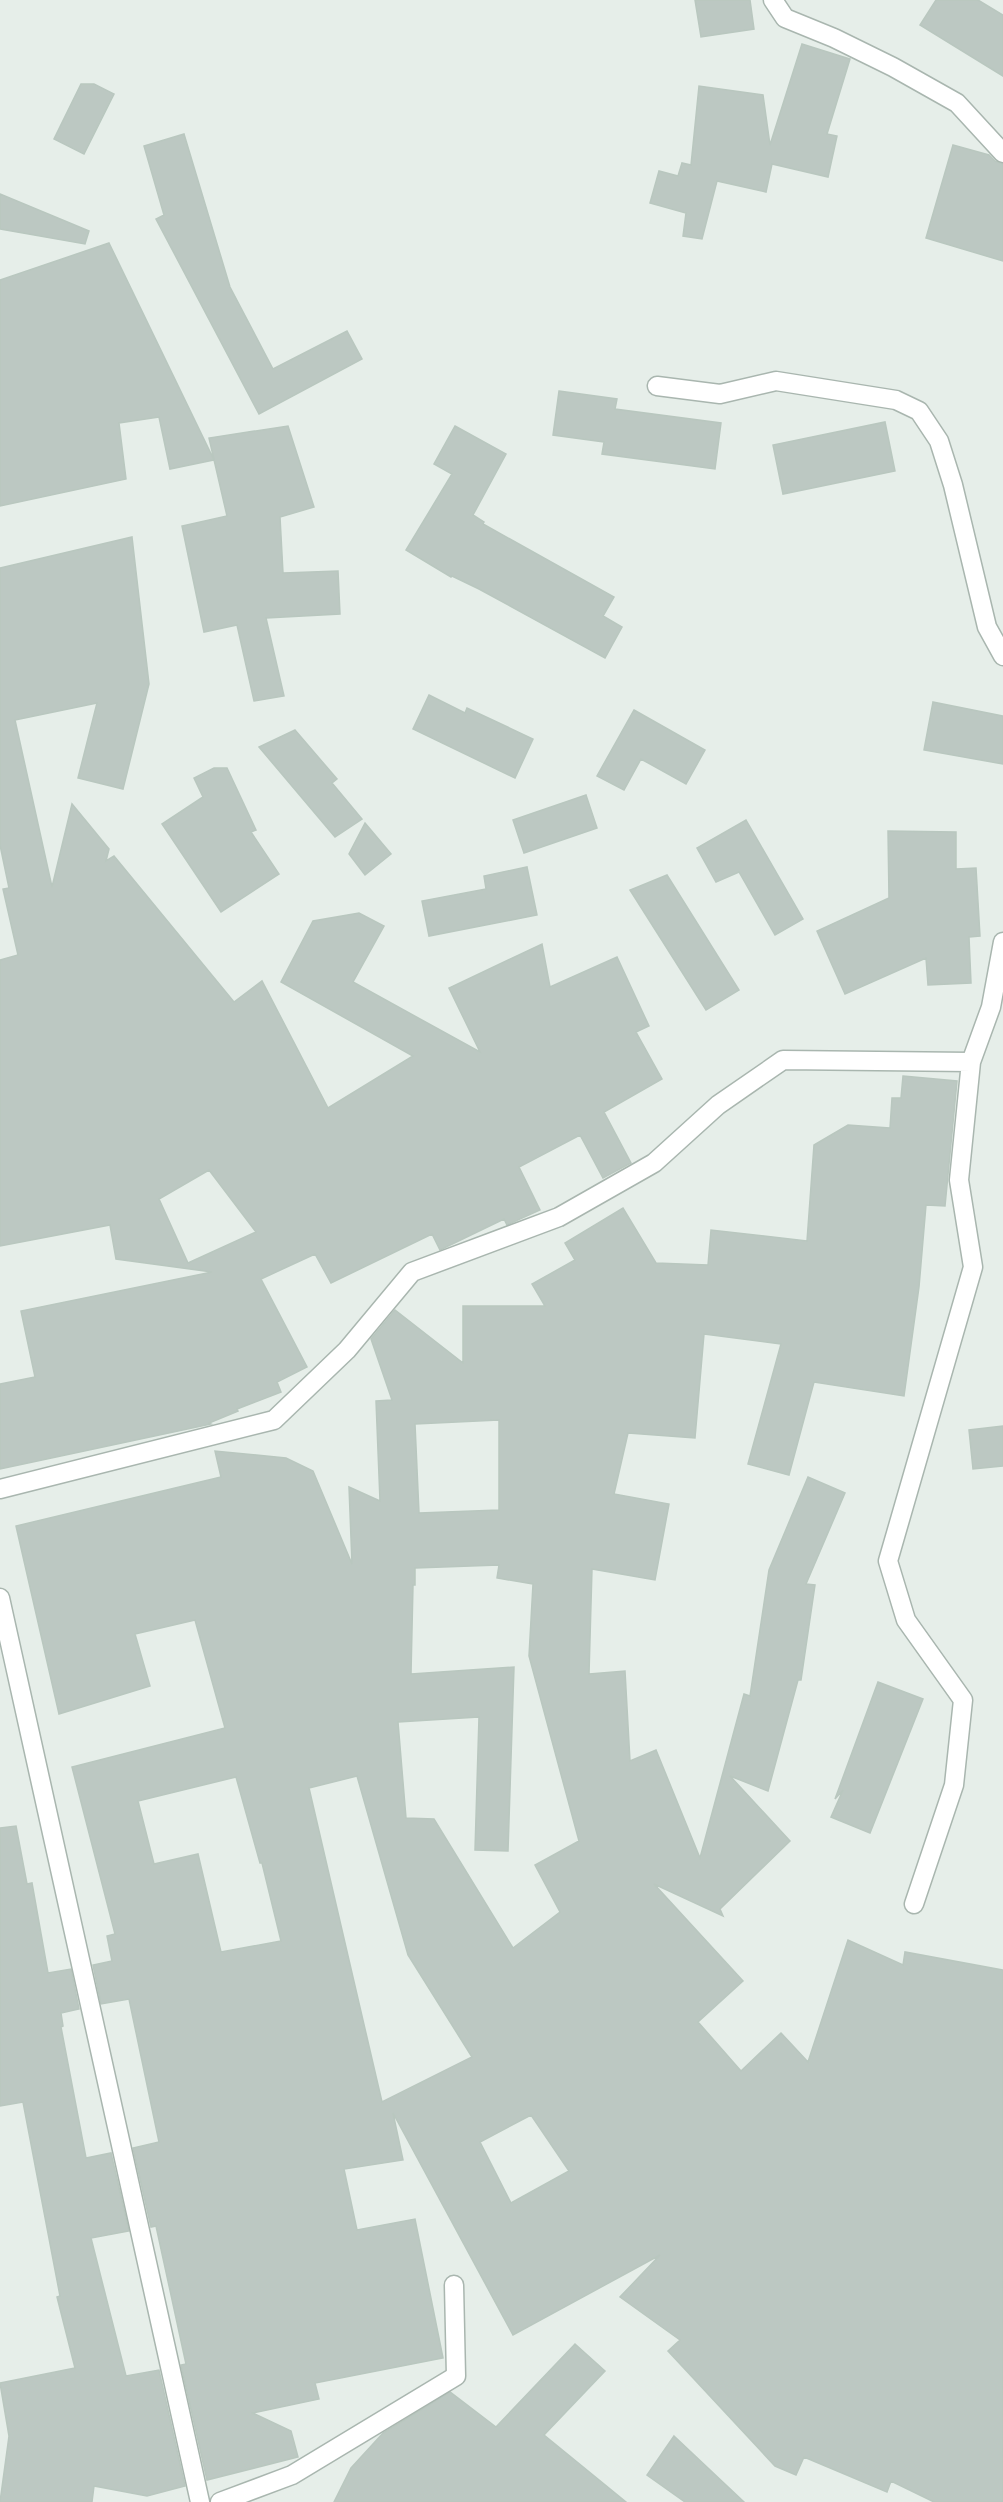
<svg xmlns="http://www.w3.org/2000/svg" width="1003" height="2502" font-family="'Public Sans',sans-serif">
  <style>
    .building { fill: #bcc8c2; stroke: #b9c7bf; stroke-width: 1.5; fill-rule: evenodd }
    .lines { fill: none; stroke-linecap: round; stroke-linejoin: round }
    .street-casing { stroke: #a9b6af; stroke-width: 21 }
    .street { stroke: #fff; stroke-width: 18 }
  </style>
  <rect width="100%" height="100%" fill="#e6eee9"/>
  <!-- building -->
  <path class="building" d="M 695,0 L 750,0 L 754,29 L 701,37 Z
    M 936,0 L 978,0 L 1003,15 L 1003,76 L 920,25 Z
    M 802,44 L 850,59 L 827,134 L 837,136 L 828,177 L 772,164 L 766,192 L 717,181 L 702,239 L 683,236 L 686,213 L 650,203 L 659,171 L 678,176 L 682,163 L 691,165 L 699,86 L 763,95 L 770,145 Z
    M 81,84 L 94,84 L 114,94 L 84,154 L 54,139 Z
    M 184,134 L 230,287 L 273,369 L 347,331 L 362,359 L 259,414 L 156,219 L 164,215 L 144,146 Z
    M 953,145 L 989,155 L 995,161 L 1003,164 L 1003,261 L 926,238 Z
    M 0,194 L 89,231 L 85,244 L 0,229 Z
    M 109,243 L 214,460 L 170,469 L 159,417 L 119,423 L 126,479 L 0,506 L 0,280 Z
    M 559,391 L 617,399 L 615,409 L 721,423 L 715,469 L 602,454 L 604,442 L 553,435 Z
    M 885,422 L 895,471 L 783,494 L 773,445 Z
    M 288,426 L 314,507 L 280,517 L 283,573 L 338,571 L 340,614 L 266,618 L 284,696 L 254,701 L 237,625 L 204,632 L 182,526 L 227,516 L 209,438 Z
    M 455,426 L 506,454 L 473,515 L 484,522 L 483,524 L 614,597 L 603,616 L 622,627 L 605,658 L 479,589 L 452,576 L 451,577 L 406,550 L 452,474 L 434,464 Z
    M 132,537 L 149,684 L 123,789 L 78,778 L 97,703 L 15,720 L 52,887 L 72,804 L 109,849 L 106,861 L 114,856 L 234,1002 L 262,981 L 328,1108 L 413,1056 L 281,982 L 313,921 L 359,913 L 384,926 L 353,982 L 480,1052 L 449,988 L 542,944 L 550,987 L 617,957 L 649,1026 L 636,1032 L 662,1079 L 604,1112 L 631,1163 L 603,1178 L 580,1135 L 519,1167 L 540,1210 L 507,1225 L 504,1219 L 440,1250 L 432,1234 L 331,1283 L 315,1254 L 261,1279 L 307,1367 L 277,1382 L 281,1392 L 237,1409 L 238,1411 L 209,1423 L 211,1424 L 0,1469 L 0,1384 L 35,1377 L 21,1311 L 212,1272 L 116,1259 L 110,1225 L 0,1246 L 0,960 L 18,955 L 3,889 L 9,888 L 0,845 L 0,568 ZM 209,1170 L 256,1232 L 188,1263 L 159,1199 Z
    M 429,695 L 465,713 L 467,708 L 533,739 L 515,778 L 413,729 Z
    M 933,702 L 1003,716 L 1003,764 L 924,750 Z
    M 634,710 L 705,750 L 686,784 L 641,759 L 624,790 L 597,776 Z
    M 295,730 L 337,779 L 332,783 L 362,819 L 335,837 L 259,747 Z
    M 214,768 L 227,768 L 256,830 L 251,832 L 279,874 L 221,912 L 162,824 L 203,797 L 194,778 Z
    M 586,795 L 597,828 L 524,853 L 513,820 Z
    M 746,820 L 803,919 L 775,935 L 739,872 L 716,882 L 697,848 Z
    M 365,823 L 391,854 L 365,875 L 349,854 Z
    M 888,831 L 956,832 L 956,869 L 976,868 L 980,936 L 969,937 L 971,983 L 928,985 L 926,958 L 845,994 L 817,931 L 889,898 Z
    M 527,867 L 537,915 L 429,936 L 422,901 L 486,889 L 484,876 Z
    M 667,875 L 739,990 L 706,1010 L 630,890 Z
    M 903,1076 L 957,1081 L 945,1206 L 926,1205 L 919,1287 L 904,1396 L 814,1382 L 789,1475 L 748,1464 L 781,1344 L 704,1334 L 695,1438 L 628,1433 L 614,1494 L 669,1504 L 655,1580 L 592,1569 L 589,1674 L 625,1671 L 630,1761 L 656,1750 L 700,1858 L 744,1694 L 750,1696 L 769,1570 L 808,1477 L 845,1493 L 806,1584 L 815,1585 L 801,1680 L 798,1680 L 768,1791 L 730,1776 L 790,1841 L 720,1909 L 723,1916 L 654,1884 L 743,1981 L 698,2022 L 741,2071 L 781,2033 L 808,2062 L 848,1940 L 903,1965 L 905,1952 L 1003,1970 L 1003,2502 L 934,2502 L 891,2481 L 887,2492 L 804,2457 L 796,2475 L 775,2466 L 668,2351 L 680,2340 L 620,2297 L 660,2255 L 513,2335 L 393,2113 L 403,2160 L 344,2169 L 357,2230 L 415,2219 L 443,2358 L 315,2383 L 319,2399 L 253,2413 L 291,2431 L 298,2457 L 207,2480 L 181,2365 L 186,2364 L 156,2226 L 151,2227 L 133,2148 L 159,2142 L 129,1999 L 101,2004 L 93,1965 L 112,1961 L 107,1936 L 115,1934 L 72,1767 L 225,1728 L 195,1620 L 135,1634 L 150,1686 L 59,1714 L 16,1526 L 221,1477 L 215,1451 L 286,1458 L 313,1471 L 352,1564 L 349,1487 L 380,1501 L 376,1401 L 392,1400 L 371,1339 L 395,1310 L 463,1363 L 463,1306 L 545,1306 L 532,1284 L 575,1260 L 565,1243 L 623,1208 L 656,1263 L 708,1265 L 711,1230 L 807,1241 L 814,1145 L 848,1125 L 890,1128 L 892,1098 L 901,1098 ZM 499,1420 L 499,1510 L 419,1513 L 415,1424 ZM 499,1565 L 497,1578 L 533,1584 L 529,1656 L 579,1841 L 535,1865 L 560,1912 L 513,1948 L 434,1819 L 406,1818 L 398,1722 L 479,1717 L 475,1850 L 508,1851 L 514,1667 L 411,1674 L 413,1585 L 415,1585 L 415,1568 ZM 357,1776 L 408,1955 L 472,2057 L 382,2102 L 309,1788 ZM 236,1777 L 260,1863 L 262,1863 L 281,1941 L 221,1952 L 198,1854 L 154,1864 L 138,1801 ZM 531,2115 L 569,2171 L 511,2203 L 480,2142 Z
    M 1003,1426 L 1003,1466 L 973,1469 L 969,1430 Z
    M 878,1682 L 923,1699 L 870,1833 L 831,1817 L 843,1790 L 835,1799 Z
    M 16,1826 L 27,1884 L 32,1883 L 48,1973 L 71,1969 L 79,2009 L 61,2013 L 63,2026 L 61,2027 L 86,2158 L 111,2153 L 129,2231 L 91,2238 L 126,2376 L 159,2370 L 185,2486 L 147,2496 L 94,2486 L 92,2502 L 0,2502 L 9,2436 L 0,2383 L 75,2368 L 57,2297 L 60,2296 L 23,2102 L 0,2106 L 0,1828 Z
    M 575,2344 L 605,2371 L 544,2435 L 626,2502 L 334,2502 L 351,2468 L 383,2433 L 450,2392 L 496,2427 Z
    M 674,2436 L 744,2502 L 685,2502 L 647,2475 Z"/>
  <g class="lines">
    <defs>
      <path id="street" d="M 773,0 L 785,18 L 834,38 L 893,67 L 957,103 L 1003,153
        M 657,386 L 720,394 L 776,381 L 896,400 L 919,411 L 939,441 L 953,485 L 987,627 L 1003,656
        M 0,1489 L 274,1420 L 347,1350 L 412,1272 L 559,1217 L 654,1163 L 718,1105 L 783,1060 L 971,1062
        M 0,1598 L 200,2502
        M 914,1904 L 954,1785 L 963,1700 L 906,1620 L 888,1561 L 973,1267 L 959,1180 L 971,1062 L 991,1007 L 1003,942
        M 220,2502 L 292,2475 L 456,2376 L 454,2285"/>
    </defs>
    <!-- street casing -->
    <use href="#street" class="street-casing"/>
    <!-- street -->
    <use href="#street" class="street"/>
  </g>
</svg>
